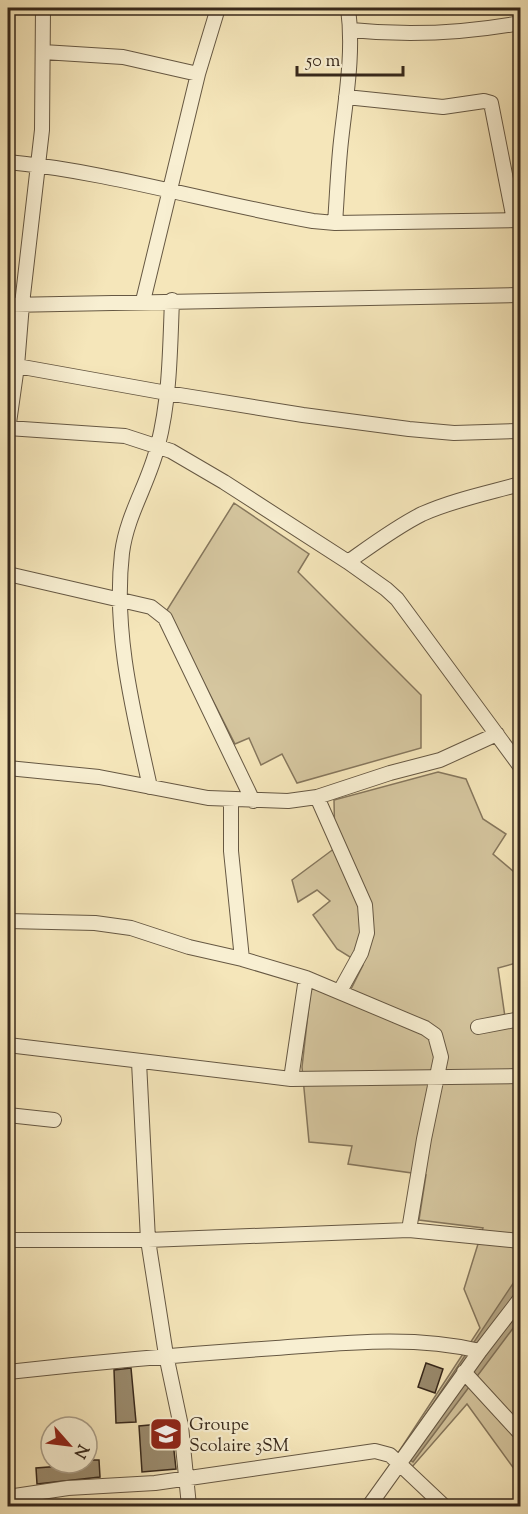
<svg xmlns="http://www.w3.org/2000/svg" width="528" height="1514" font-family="'Sorts Mill Goudy',serif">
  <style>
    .green { fill: #d5c69f; stroke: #86775d; stroke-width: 1.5 }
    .water { fill: #b4a584; stroke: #82735a; stroke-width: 1.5 }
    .building { fill: #9a8b6e; stroke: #37281b; stroke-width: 1.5 }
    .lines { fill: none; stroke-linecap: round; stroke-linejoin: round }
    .minor-casing { stroke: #665843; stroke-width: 16 }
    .minor { stroke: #f8efd2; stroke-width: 14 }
    .labels { text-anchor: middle; stroke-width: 4.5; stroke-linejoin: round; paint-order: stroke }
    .poi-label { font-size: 18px; fill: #37281b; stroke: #f8efd2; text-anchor: start }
  </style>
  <rect width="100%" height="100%" fill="#f5e6ba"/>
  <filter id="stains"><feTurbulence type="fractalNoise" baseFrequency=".00333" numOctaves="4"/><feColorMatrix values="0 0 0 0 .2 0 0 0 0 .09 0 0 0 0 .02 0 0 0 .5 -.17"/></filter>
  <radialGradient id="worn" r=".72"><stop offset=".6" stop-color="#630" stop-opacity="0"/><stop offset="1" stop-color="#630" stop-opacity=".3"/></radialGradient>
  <!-- green -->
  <path class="green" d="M 234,503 L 309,554 L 298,572 L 421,695 L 421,748 L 297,783 L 282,754 L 261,765 L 249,738 L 235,744 L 167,610 Z
    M 438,772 L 466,779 L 483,819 L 506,834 L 493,854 L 520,877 L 520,889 L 515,891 L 517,919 L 520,919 L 520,962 L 498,968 L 506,1024 L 520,1025 L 520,1477 L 467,1404 L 412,1467 L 398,1453 L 480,1328 L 464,1289 L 483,1228 L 419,1220 L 426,1175 L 348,1164 L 352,1146 L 309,1142 L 302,1067 L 312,978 L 350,991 L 363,965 L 337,949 L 313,915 L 330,901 L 317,890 L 298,902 L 292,880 L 335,848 L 334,800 Z"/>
  <!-- water -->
  <path class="water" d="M 520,1273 L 520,1319 L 413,1462 L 400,1453 Z"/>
  <!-- building -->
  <path class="building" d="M 426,1363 L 443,1369 L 435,1393 L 418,1387 Z
    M 131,1368 L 136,1422 L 116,1423 L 114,1370 Z
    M 171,1423 L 176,1469 L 142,1472 L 139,1426 Z
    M 87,1460 L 99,1460 L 100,1477 L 37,1484 L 36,1468 L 75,1465 L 75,1463 L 87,1463 Z"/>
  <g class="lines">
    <defs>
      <path id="minor" d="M 351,30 C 408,36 465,33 520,23
        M 43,52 L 123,57 L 198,74
        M 346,97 L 443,107 L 484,101 L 491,103 L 514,220
        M 8,162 C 111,172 211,203 313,221 L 335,223 L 520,220
        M 335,223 C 337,196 338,168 341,141 C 346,96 354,52 348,8
        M 143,301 L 198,74 L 218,8
        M 8,305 L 520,295
        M 17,366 L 167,393 L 303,415 L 409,429 L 454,433 L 520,431
        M 8,428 L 125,436 L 171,451 L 224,482 L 348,562 L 386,589 L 397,599 L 520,766
        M 8,430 L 17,366 L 22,304 L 42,130 L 43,8
        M 348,562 C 372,545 396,527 422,514 C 453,500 488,493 520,484
        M 8,574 L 151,607 L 165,618 L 253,801
        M 8,768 L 99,777 L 208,798 L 288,801 L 317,797 L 390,773 L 440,760 L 497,734
        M 150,787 C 133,710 113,632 122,553 C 127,514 149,483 158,445 C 170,398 170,349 172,300
        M 317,797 L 365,905 L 367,933 L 361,953 L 340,991
        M 231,800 L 231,851 L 242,959
        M 8,921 L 95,923 L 131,928 L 189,947 L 242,959 L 306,978 L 425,1028 L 435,1035 L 441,1057 L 424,1139 L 409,1230
        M 478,1027 L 520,1019
        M 8,1045 L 291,1079 L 520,1076
        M 139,1062 L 148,1240 L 166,1355 L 181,1426 L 189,1506
        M 291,1079 L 306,978
        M 8,1115 L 54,1120
        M 8,1240 L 148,1240 L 409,1230 L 520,1241
        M 8,1372 C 97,1362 186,1354 276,1348 C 344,1343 413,1335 480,1351
        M 464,1372 L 520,1433
        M 8,1497 L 68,1488 L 155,1483 L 375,1451 L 390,1455 L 444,1506
        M 369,1506 L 480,1351 L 520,1299"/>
    </defs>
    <!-- minor casing -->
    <use href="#minor" class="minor-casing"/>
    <!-- minor -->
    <use href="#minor" class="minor"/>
  </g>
  <!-- icons -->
  <defs>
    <symbol id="school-square" viewBox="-11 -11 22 22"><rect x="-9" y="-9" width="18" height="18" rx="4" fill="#8f2418" stroke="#f8efd2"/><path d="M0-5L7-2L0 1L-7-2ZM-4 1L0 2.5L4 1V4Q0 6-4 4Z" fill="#fff"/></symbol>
  </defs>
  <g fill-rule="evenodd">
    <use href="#school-square" x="147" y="1415" width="38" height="38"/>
  </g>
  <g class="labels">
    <!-- poi labels -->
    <g class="poi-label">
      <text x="189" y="1430">Groupe<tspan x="189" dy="21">Scolaire 3SM</tspan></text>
    </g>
  </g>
  <!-- margin -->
  <rect width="528" height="1514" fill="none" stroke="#f5e6ba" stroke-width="30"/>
  <rect x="9" y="9" width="510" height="1496" fill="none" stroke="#37281b" stroke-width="3"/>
  <rect x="15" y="15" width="498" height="1484" fill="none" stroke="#37281b" stroke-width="1.5"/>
  <!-- north arrow -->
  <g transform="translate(69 1445) rotate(118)"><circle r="28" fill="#f8efd2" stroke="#ab9f89" stroke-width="1.5"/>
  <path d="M0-4.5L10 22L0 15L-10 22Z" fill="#8f2418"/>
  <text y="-9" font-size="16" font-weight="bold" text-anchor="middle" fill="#37281b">N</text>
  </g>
  <!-- scale -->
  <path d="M297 66v9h106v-9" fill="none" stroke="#37281b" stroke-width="3"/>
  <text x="306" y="66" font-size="18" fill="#37281b" stroke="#f8efd2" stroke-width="4.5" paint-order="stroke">50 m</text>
  <rect width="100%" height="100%" filter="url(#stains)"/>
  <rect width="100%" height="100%" fill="url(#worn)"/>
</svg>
